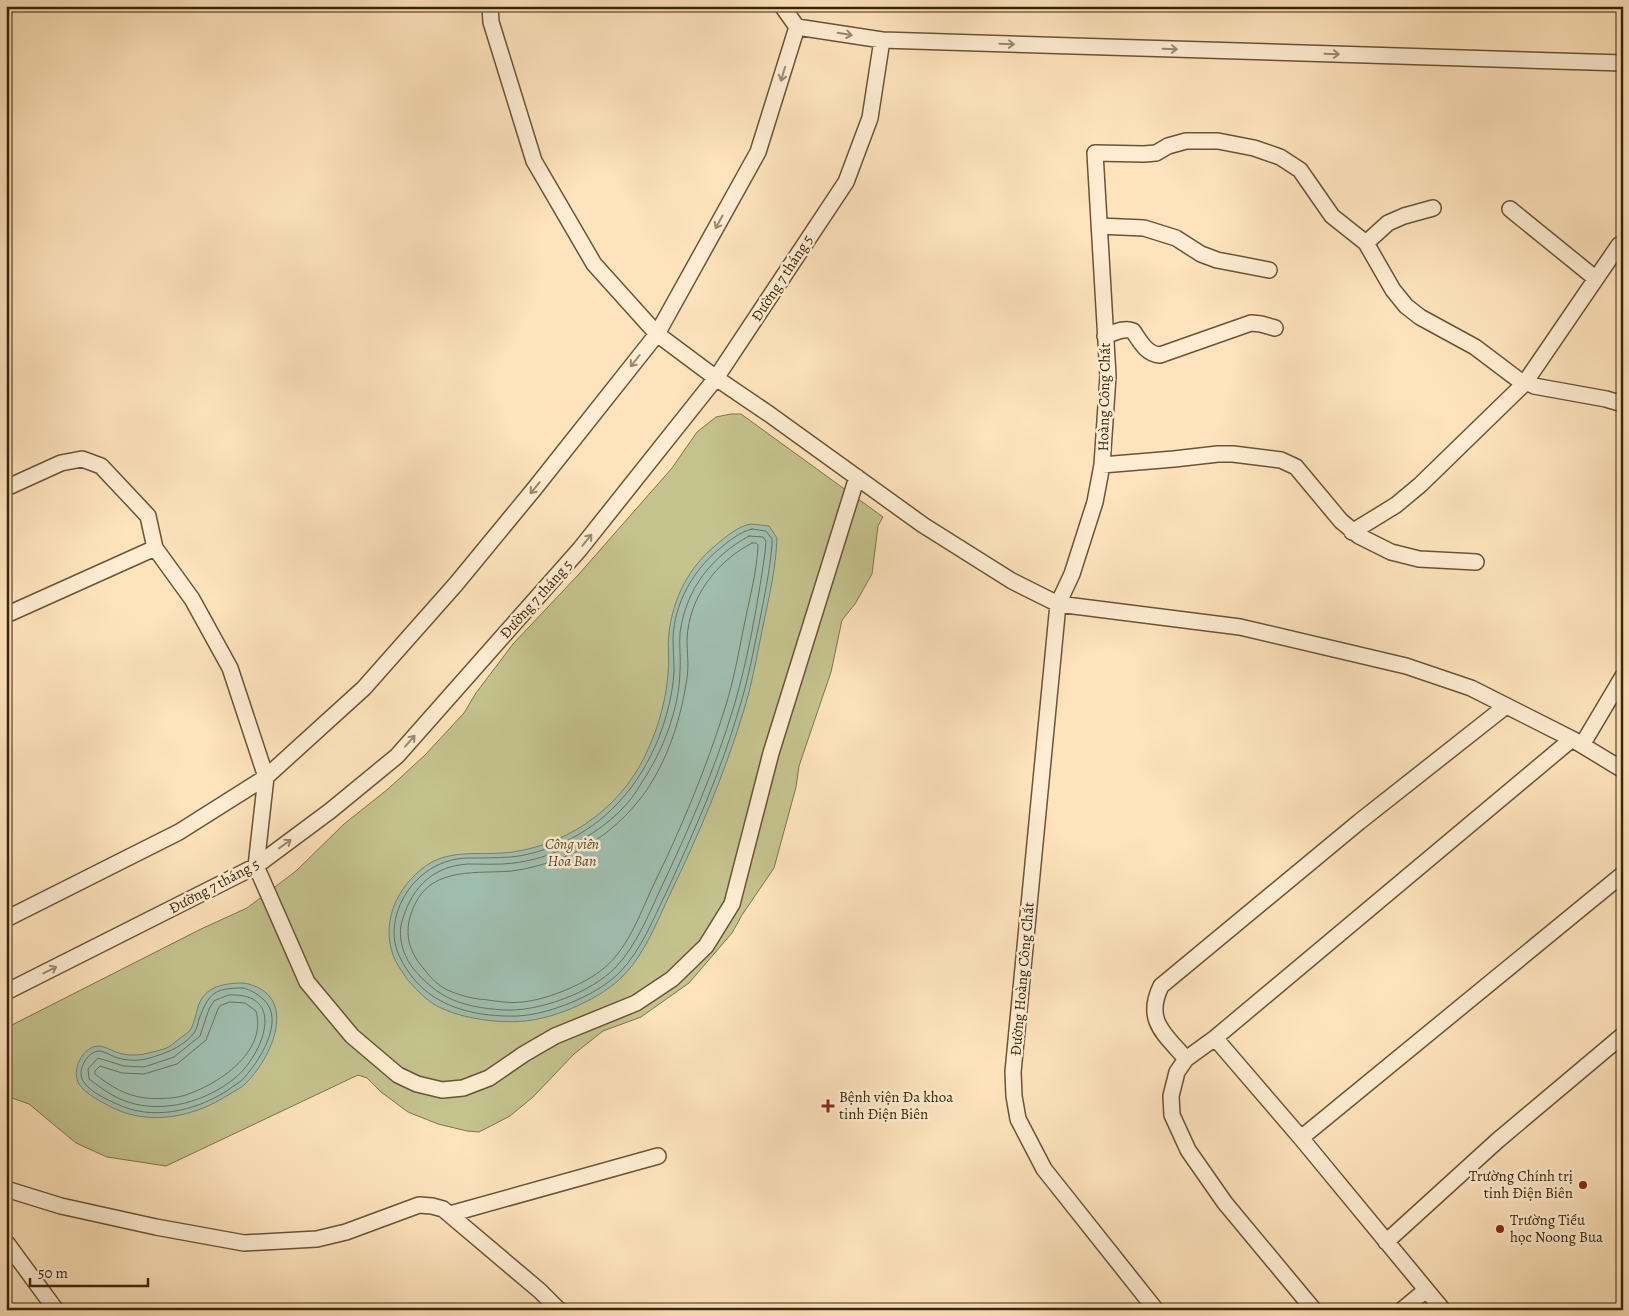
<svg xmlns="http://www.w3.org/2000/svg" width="1629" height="1316" font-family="Alegreya,serif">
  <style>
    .green { fill: #c4c38e; stroke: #7e744a }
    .water { fill: #a0beaf; stroke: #76816c }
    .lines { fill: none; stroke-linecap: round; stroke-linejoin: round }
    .shore { stroke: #6c725b; stroke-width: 1 }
    .minor-casing { stroke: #6a5434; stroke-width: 18 }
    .minor { stroke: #feedd3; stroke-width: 15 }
    .oneway { stroke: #9b896d }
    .poi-dot { fill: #8f2418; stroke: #feedd3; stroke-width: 2 }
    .labels { text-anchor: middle; stroke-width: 5; stroke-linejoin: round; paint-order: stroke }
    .street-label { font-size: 15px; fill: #382507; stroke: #feedd3 }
    .park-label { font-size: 15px; font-style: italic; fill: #5b4c29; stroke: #feedd3 }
    .poi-label { font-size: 15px; fill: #382507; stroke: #feedd3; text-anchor: start }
  </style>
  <rect width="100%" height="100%" fill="#fee3bc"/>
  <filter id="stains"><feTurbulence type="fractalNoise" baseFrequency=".004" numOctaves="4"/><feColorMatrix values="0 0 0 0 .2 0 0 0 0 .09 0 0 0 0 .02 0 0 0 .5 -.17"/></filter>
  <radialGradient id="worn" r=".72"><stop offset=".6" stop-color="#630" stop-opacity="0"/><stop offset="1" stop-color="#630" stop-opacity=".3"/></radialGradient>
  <!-- green -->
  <path class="green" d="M 731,414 L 741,414 L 883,517 L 878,526 L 872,574 L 855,604 L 842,620 L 831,672 L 799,766 L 796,787 L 774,868 L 742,915 L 732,933 L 689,983 L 641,1017 L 603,1031 L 574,1054 L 533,1097 L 510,1116 L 479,1132 L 467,1131 L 438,1124 L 408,1112 L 381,1092 L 367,1078 L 358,1075 L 166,1166 L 107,1157 L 76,1143 L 29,1104 L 6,1096 L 6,1028 L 201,929 L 247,908 L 296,871 L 344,824 L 388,789 L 425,755 L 464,713 L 476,693 L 513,644 L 579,574 L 672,468 L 697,432 L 716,417 Z"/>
  <!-- water -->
  <path class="water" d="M 751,524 L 769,526 L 777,538 C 776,568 769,597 763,626 C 757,655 752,685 743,713 C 724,775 699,834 671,892 C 657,921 646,952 624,975 C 602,998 557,1018 525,1021 C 498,1024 455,1018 432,1003 C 422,996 414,987 407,979 C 402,971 396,964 393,955 C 380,919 400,881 432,862 C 457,849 486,856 513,852 C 573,843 626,803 649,747 C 659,725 666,699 668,674 C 670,661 667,647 669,633 C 673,598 689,567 716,545 C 727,536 738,526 751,524 Z
    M 244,983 C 301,994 272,1059 244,1085 C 239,1089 233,1092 228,1095 C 194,1117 150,1126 113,1108 C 102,1102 85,1094 79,1084 C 71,1071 82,1047 98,1046 C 105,1046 112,1051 119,1053 C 135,1058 149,1053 164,1049 C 170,1047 174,1043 179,1039 C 183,1036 188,1033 191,1029 C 194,1023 196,1014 198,1007 C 204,986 225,983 244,983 Z"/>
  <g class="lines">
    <!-- shore -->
    <path class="shore" d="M 752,529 L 766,531 L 772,539 L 772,544 C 770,571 764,598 759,624 C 753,652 748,681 739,709 C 721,771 694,832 667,891 C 653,919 642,949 620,972 C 598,995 548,1015 517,1016 C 479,1017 438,1009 413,978 C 396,956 389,937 398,910 C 409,879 437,858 469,858 C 483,858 496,858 510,857 C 525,856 541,851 555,846 C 598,829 631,796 651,755 C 663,732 673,697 674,671 C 674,660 673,649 673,637 C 675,603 692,572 718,550 C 728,542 739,532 752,529 Z
      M 749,536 L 763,537 L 766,541 L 765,553 C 758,602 748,659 734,706 C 715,769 689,829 661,888 C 648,916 637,944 616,967 C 591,993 538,1012 503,1010 C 462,1007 438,999 412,967 C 402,953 397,934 403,918 C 413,886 434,866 468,864 C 484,864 499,865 514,863 C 529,861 545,857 558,851 C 581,842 606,826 623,808 C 630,801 637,791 642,782 C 663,751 679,709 680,672 C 681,659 679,646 680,633 C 686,589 711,557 749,536 Z
      M 752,543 L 756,543 L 758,545 C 757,571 750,596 745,621 C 739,650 734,680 725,708 C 706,769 681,829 653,886 C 639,916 627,952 599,972 C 580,986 545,1000 522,1002 C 507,1004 493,1000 478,999 C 466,997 452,993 442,987 C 433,981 426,972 420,964 C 405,945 405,924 415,904 C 433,866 479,874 512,871 C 527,869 542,865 556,860 C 592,848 624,822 646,791 C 669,757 681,718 687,678 C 689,665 687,652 687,639 C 689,597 716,562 752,543 Z
      M 243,988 C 251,990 256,993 263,999 C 287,1020 258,1064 241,1081 C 236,1085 230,1088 225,1092 C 194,1111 152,1121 117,1104 C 106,1099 90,1092 83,1081 C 77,1071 86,1053 98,1051 C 104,1051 110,1055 115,1057 C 129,1062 143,1061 156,1056 C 169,1052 185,1045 194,1033 C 197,1029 198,1023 199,1019 C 209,993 214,988 243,988 Z
      M 229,995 C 288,992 263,1055 235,1078 C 207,1101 164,1114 128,1102 C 113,1097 101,1088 89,1079 L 88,1069 L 98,1058 L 124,1066 L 144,1067 L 174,1057 L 200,1036 L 209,1009 L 214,1001 Z
      M 230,1002 L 245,1003 L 256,1011 C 267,1050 223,1081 191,1093 C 178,1099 160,1099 146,1098 C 126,1096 110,1086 95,1074 L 95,1071 L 100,1066 L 122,1073 L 144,1074 L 177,1064 L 206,1040 L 218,1009 L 220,1006 Z"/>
    <defs>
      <path id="minor" d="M 490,6 L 491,22 L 534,161 L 594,264 L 657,334 L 716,378 L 769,414 L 923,525 L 1012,581 L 1058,604 L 1240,627 L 1406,666 L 1471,688 L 1572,739 L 1623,770
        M 782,6 L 797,27 L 882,40 L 1623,63
        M 1510,209 L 1595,278
        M 1099,226 L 1144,228 L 1176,238 L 1201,254 L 1217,260 L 1269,270
        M 1366,243 L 1388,223 L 1404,216 L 1433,208
        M 1105,336 C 1114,333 1124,327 1133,331 C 1140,341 1146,354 1160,355 L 1251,323 L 1261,324 L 1275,328
        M 1525,381 L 1534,386 L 1606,399 L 1623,404
        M 1524,384 L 1619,245
        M 1102,465 L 1174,459 L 1218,454 L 1233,454 L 1281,460 L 1296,467 L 1341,521 L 1359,536 L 1391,552 L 1419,559 L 1476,562
        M 6,488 L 61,463 L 82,459 L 101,466 L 148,516 L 155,548 L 192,599 L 230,668 L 266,777 L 256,866 L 307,982 L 352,1036 L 398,1075 L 417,1084 L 442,1090 L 463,1088 L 489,1078 L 524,1054 L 555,1036 L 636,1003 L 672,979 L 706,946 L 732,904 L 771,753 L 857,477
        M 6,615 L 155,548
        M 1582,745 L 1623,676
        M 6,919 L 179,832 L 266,777 L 364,688 L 456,584 L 535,488 L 657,334 L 758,152 L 797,27
        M 6,992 L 256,866 L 330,811 L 397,756 L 580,549 L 716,378 L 846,182 L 870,118 L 882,40
        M 1215,1038 L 1301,1138 L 1443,1310
        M 1186,1059 C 1165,1034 1144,1021 1161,986 L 1359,822 L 1506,706
        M 1301,1138 L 1623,874
        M 6,1189 L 61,1206 L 156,1227 L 244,1243 L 317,1239 L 346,1232 L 419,1205 L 432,1206 L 443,1209 L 540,1291 L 559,1310
        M 450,1214 L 658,1156
        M 6,1242 L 56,1310
        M 1386,1242 L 1497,1141 L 1623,1035
        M 1156,1310 L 1044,1169 L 1018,1119 L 1014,1096 L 1013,1072 L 1058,604 L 1072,574 L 1095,502 L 1102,465 L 1108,376 L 1095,153 L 1144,154 L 1156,153 L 1168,146 L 1186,141 L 1218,141 L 1254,148 L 1280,157 L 1300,170 L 1332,216 L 1366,243 L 1393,290 L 1406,306 L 1420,317 L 1475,347 L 1524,384 L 1420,485 L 1396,505 L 1352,532
        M 1314,1310 L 1225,1203 L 1188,1150 L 1172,1115 L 1171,1096 L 1177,1072 L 1186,1059 L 1215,1038 L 1572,739
        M 1402,1310 L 1426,1290"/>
    </defs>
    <!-- minor casing -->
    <use href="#minor" class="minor-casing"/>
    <!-- minor -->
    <use href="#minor" class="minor"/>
  </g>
  <!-- one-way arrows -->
  <defs><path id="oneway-shaft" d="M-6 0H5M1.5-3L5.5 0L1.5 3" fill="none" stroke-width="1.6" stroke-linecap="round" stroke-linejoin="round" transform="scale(1.25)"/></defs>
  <g class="oneway">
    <use href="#oneway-shaft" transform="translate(845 34) rotate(9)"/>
    <use href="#oneway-shaft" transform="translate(1007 44) rotate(2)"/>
    <use href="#oneway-shaft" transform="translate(1170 49) rotate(2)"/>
    <use href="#oneway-shaft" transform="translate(1332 54) rotate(2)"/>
    <use href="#oneway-shaft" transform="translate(783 74) rotate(107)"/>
    <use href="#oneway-shaft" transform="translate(719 222) rotate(119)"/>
    <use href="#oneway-shaft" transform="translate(635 361) rotate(129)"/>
    <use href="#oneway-shaft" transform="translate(535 488) rotate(129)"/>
    <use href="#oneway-shaft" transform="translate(587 540) rotate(-51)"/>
    <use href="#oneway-shaft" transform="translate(410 741) rotate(-49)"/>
    <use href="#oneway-shaft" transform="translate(285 844) rotate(-36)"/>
    <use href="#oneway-shaft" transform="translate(50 970) rotate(-27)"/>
  </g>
  <!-- markers -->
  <g class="poi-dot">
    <path d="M825.5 1098.5h5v5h5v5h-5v5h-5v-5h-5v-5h5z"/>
    <circle cx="1583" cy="1185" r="5"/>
    <circle cx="1500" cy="1229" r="5"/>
  </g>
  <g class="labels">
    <!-- street labels -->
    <g class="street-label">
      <text transform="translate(782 278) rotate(-57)" y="5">Đường 7 tháng 5</text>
      <text transform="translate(1104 397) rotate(-89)" y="5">Hoàng Công Chất</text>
      <text transform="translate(536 599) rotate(-48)" y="5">Đường 7 tháng 5</text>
      <text transform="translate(214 886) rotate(-28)" y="5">Đường 7 tháng 5</text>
      <text transform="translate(1022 979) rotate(-85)" y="5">Đường Hoàng Công Chất</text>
    </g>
    <!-- park labels -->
    <g class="park-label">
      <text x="572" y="849">Công viên<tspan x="572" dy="17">Hoa Ban</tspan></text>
    </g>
    <!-- poi labels -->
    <g class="poi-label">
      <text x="839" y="1102">Bệnh viện Đa khoa<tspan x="839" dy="17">tỉnh Điện Biên</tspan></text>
      <text x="1573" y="1181" text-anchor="end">Trường Chính trị<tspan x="1573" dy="17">tỉnh Điện Biên</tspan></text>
      <text x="1510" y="1225">Trường Tiểu<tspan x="1510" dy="17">học Noong Bua</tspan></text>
    </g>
  </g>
  <!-- margin -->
  <rect width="1629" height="1316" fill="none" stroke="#fee3bc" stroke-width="25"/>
  <rect x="8" y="8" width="1614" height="1301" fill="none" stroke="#382507" stroke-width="2.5"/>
  <rect x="12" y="12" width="1604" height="1291" fill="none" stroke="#382507"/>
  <!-- scale -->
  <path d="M30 1278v8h118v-8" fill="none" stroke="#382507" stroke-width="2.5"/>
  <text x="38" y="1278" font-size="15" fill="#382507" stroke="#feedd3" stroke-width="4" paint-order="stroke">50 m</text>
  <rect width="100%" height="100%" filter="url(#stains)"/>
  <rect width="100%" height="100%" fill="url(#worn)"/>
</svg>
